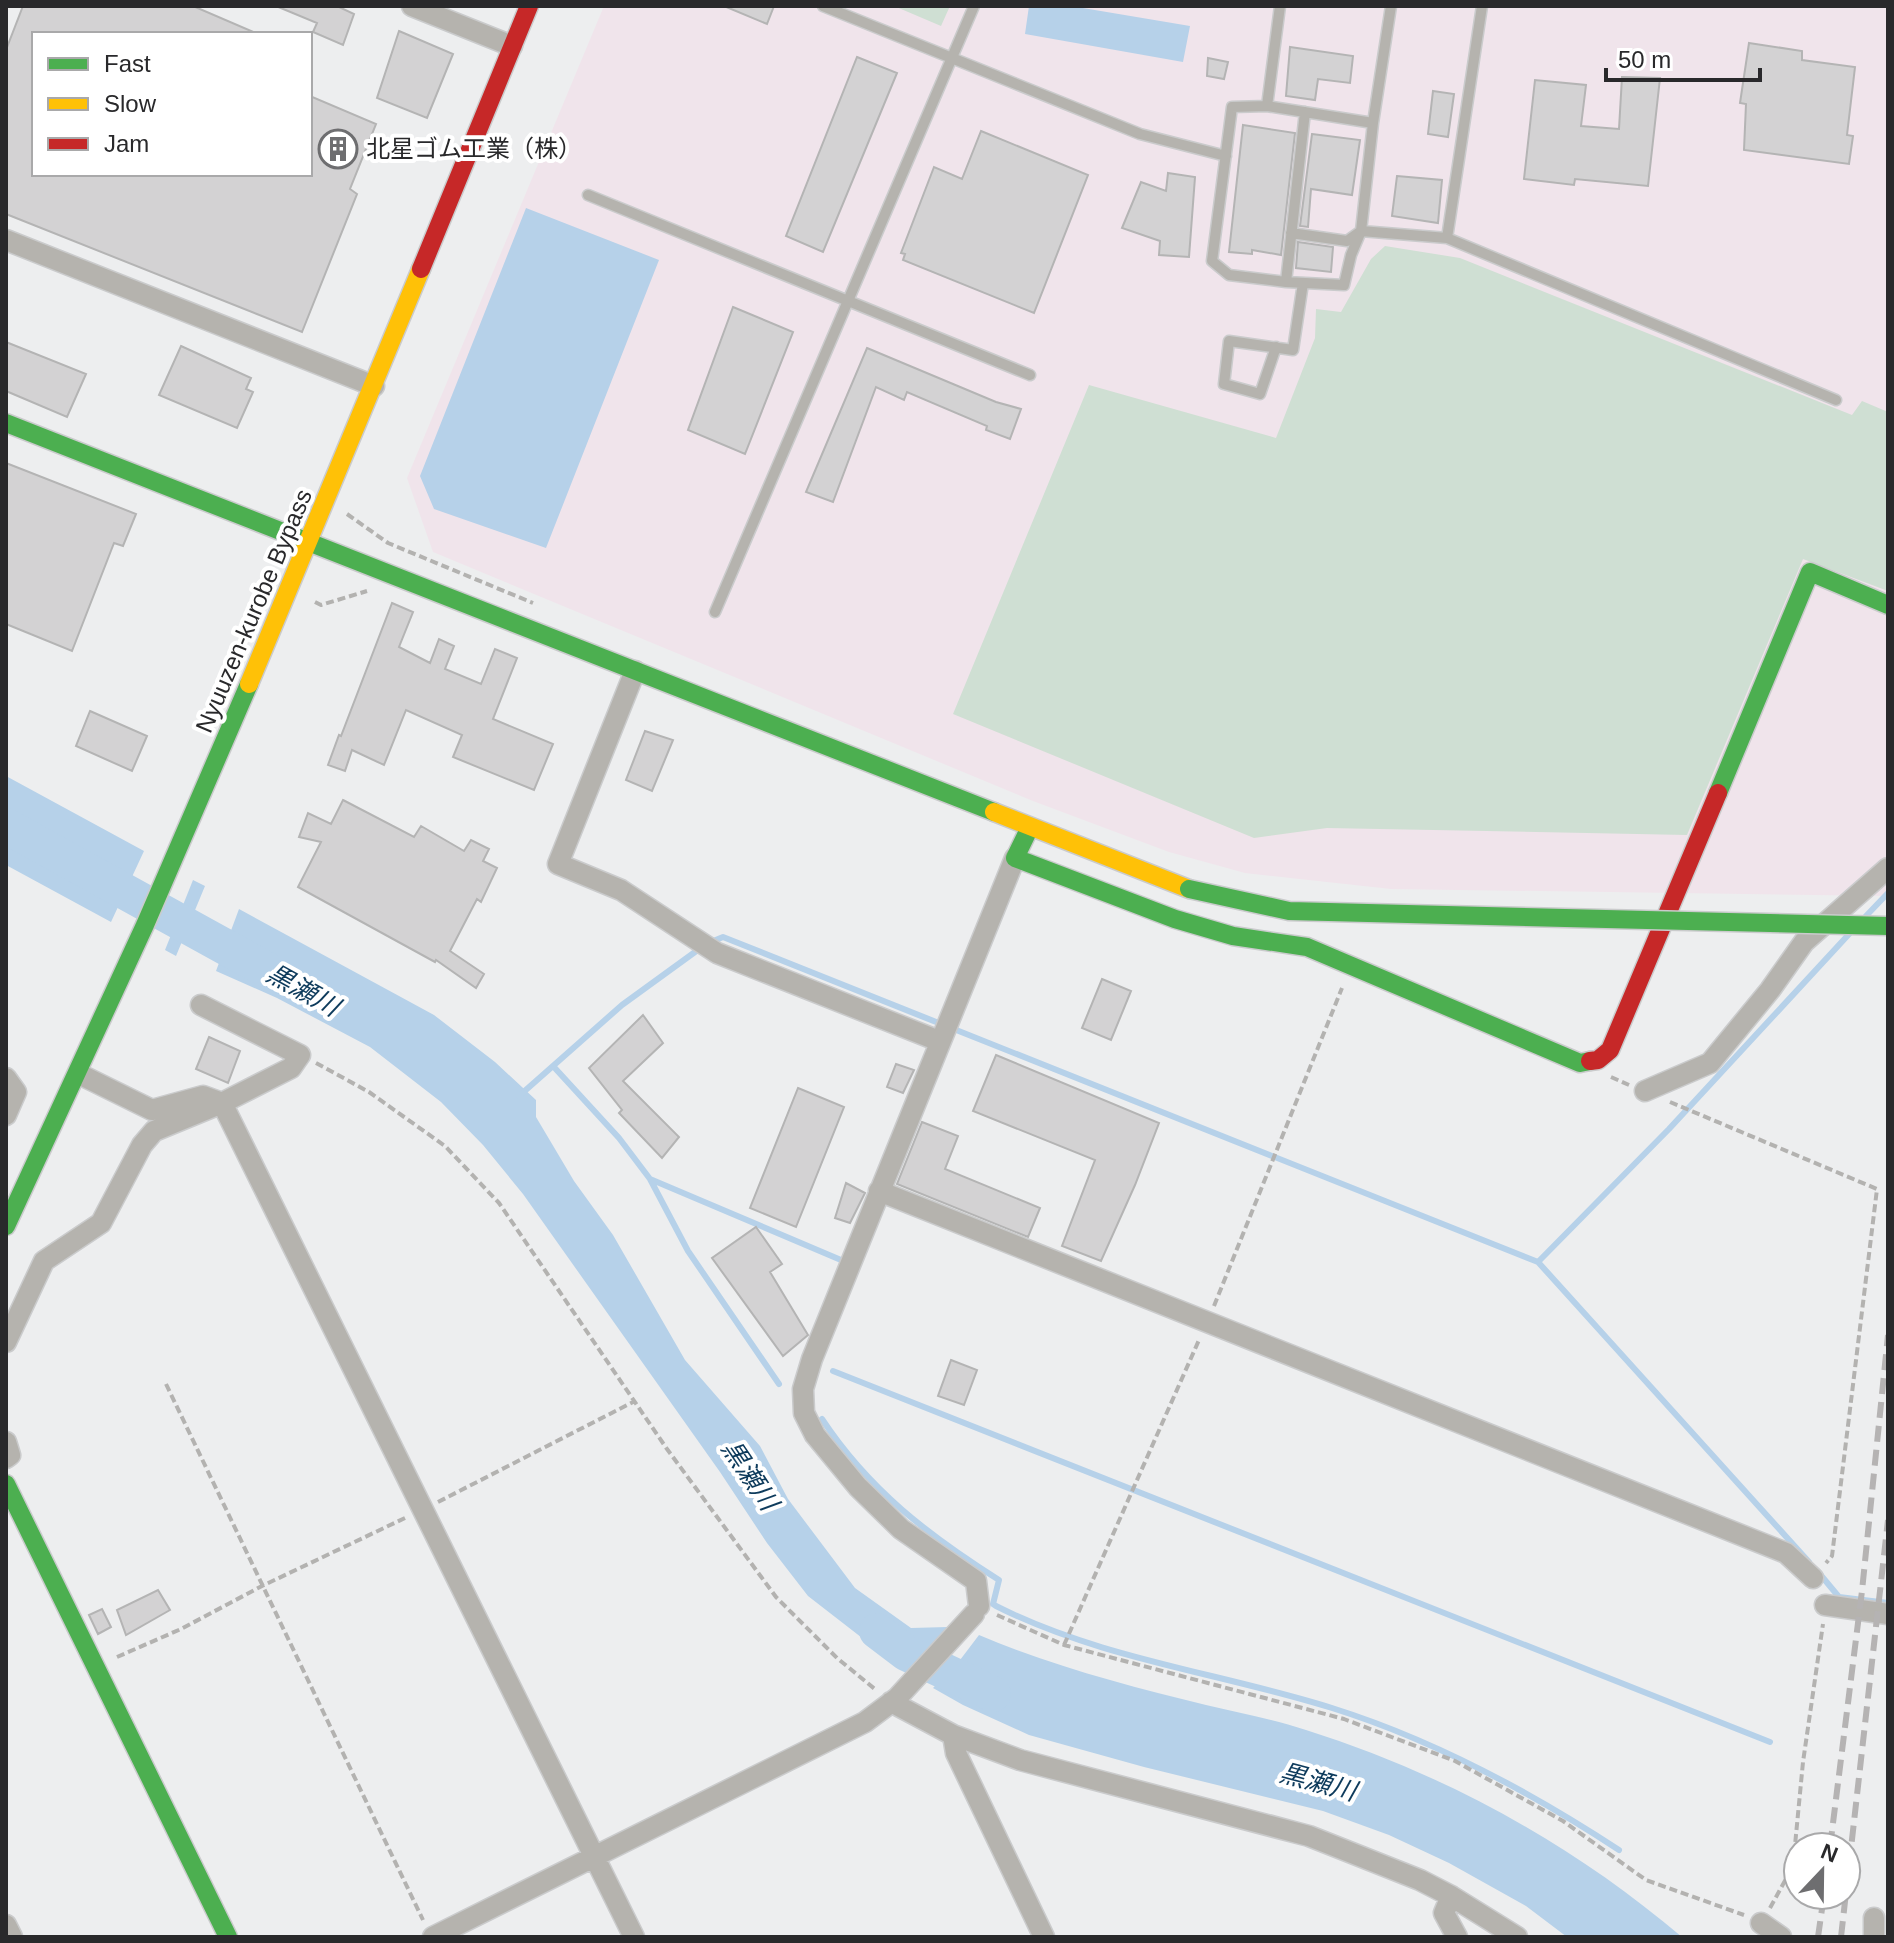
<svg xmlns="http://www.w3.org/2000/svg" width="1894" height="1943" font-family="Helvetica,'Noto Sans JP',sans-serif">
  <style>
    .industrial { fill: #f0e4eb }
    .green { fill: #cfdfd3 }
    .water { fill: #b6d1e9 }
    .lines { fill: none; stroke-linecap: round; stroke-linejoin: round }
    .stream { stroke: #b6d1e9; stroke-width: 6 }
    .river { stroke: #b6d1e9; stroke-width: 36 }
    .building { fill: #d3d2d3; stroke: #b4b4b4; stroke-width: 2 }
    .lane-casing { stroke: #cacbcc; stroke-width: 13 }
    .street-casing { stroke: #cacbcc; stroke-width: 23 }
    .fast-casing { stroke: #cacbcc; stroke-width: 21 }
    .slow-casing { stroke: #cacbcc; stroke-width: 21 }
    .jam-casing { stroke: #cacbcc; stroke-width: 21 }
    .path { stroke: #b3b2b0; stroke-width: 4; stroke-dasharray: 8 4; stroke-linecap: butt }
    .lane { stroke: #b5b3ae; stroke-width: 10 }
    .street { stroke: #b5b3ae; stroke-width: 20 }
    .fast { stroke: #4caf50; stroke-width: 18 }
    .slow { stroke: #ffc107; stroke-width: 18 }
    .jam { stroke: #c62828; stroke-width: 18 }
    .rail { stroke: #b5b3b3; stroke-width: 6; stroke-dasharray: 16 8; stroke-linecap: butt }
    .fast-bridge-casing { stroke: #cacbcc; stroke-width: 21; stroke-linecap: butt }
    .fast-bridge { stroke: #4caf50; stroke-width: 18 }
    .labels { text-anchor: middle; stroke-width: 8; stroke-linejoin: round; paint-order: stroke }
    .poi-label { font-size: 24px; fill: #29292b; stroke: #fff; text-anchor: start }
    .street-label { font-size: 24px; fill: #29292b; stroke: #fff }
    .water-label { font-size: 26px; font-style: italic; fill: #0e3b5c; stroke: #fff }
  </style>
  <rect width="100%" height="100%" fill="#edeeef"/>
  <!-- industrial -->
  <path class="industrial" d="M 604,6 L 1888,6 L 1888,896 L 1391,889 L 1245,873 L 1169,852 L 1033,801 L 433,552 L 407,478 Z"/>
  <!-- green -->
  <path class="green" d="M 894,6 L 950,6 L 941,26 Z
    M 1385,246 L 1460,258 L 1852,415 L 1862,401 L 1888,412 L 1888,591 L 1803,559 L 1687,835 L 1327,828 L 1254,838 L 953,714 L 1089,385 L 1276,438 L 1315,338 L 1316,309 L 1341,312 L 1371,259 Z"/>
  <!-- water -->
  <path class="water" d="M 1029,6 L 1071,6 L 1190,26 L 1183,62 L 1025,34 Z
    M 526,208 L 659,260 L 546,548 L 434,509 L 420,476 Z
    M 6,776 L 144,851 L 111,922 L 6,865 Z
    M 193,880 L 205,886 L 176,956 L 165,950 Z
    M 239,909 L 434,1015 L 495,1062 L 536,1100 L 536,1117 L 574,1181 L 613,1235 L 685,1360 L 760,1446 L 788,1499 L 855,1588 L 911,1628 L 948,1627 L 906,1672 L 808,1596 L 767,1543 L 720,1472 L 523,1194 L 483,1145 L 441,1102 L 370,1047 L 277,998 L 216,971 Z
    M 979,1635 C 1052,1666 1129,1686 1206,1705 C 1239,1713 1273,1719 1306,1730 C 1445,1774 1571,1843 1682,1937 L 1567,1937 L 1526,1906 L 1449,1863 L 1389,1835 L 1323,1811 L 1144,1767 L 1029,1735 L 963,1705 L 933,1688 L 957,1664 Z"/>
  <g class="lines">
    <!-- stream -->
    <path class="stream" d="M 1866,916 L 1888,893
      M 553,1066 L 619,1138 L 650,1179 L 841,1260
      M 519,1096 L 622,1005 L 706,944 L 723,937 L 1538,1262 L 1809,1562
      M 650,1179 L 688,1251 L 779,1384
      M 1538,1262 L 1669,1129 L 1850,933
      M 833,1371 L 1770,1742
      M 822,1419 C 869,1490 928,1535 999,1580 L 993,1604 L 996,1606 C 1101,1659 1221,1673 1332,1708 C 1434,1740 1529,1791 1619,1850
      M 1819,1573 L 1839,1597 L 1888,1603"/>
    <!-- river -->
    <path class="river" d="M 6,826 L 267,970
      M 877,1631 L 906,1653 L 993,1694"/>
  </g>
  <!-- building -->
  <path class="building" d="M 23,6 L 193,6 L 258,34 L 34,34 L 34,174 L 310,174 L 310,96 L 376,124 L 350,189 L 357,194 L 302,332 L 6,214 L 6,50 Z
    M 276,6 L 337,6 L 354,14 L 343,45 L 313,32 L 317,23 Z
    M 724,6 L 774,6 L 767,24 Z
    M 399,31 L 453,54 L 427,118 L 377,98 Z
    M 1749,43 L 1802,51 L 1802,60 L 1855,67 L 1847,135 L 1853,136 L 1849,164 L 1744,150 L 1746,104 L 1740,103 Z
    M 1290,47 L 1353,56 L 1350,83 L 1318,79 L 1315,100 L 1286,96 Z
    M 857,57 L 897,73 L 823,252 L 786,236 Z
    M 1208,58 L 1228,62 L 1224,79 L 1207,76 Z
    M 1622,77 L 1660,78 L 1648,186 L 1575,179 L 1574,185 L 1524,179 L 1535,80 L 1586,85 L 1581,126 L 1619,129 Z
    M 1433,91 L 1454,94 L 1448,137 L 1428,134 Z
    M 1243,125 L 1295,133 L 1281,255 L 1252,250 L 1252,254 L 1229,252 Z
    M 981,131 L 1088,175 L 1034,313 L 903,260 L 905,254 L 901,253 L 934,167 L 962,179 Z
    M 1312,134 L 1360,140 L 1352,195 L 1311,189 L 1308,227 L 1300,226 Z
    M 1168,173 L 1195,177 L 1189,257 L 1159,255 L 1160,241 L 1122,228 L 1141,182 L 1166,191 Z
    M 1397,176 L 1442,180 L 1438,223 L 1392,216 Z
    M 1298,242 L 1333,247 L 1331,272 L 1296,268 Z
    M 733,307 L 793,332 L 745,454 L 688,430 Z
    M 6,342 L 86,374 L 67,417 L 6,391 Z
    M 181,346 L 251,378 L 246,389 L 253,392 L 237,428 L 159,395 Z
    M 867,348 L 996,402 L 1021,409 L 1010,439 L 986,430 L 987,426 L 907,392 L 904,400 L 876,387 L 833,502 L 806,492 Z
    M 6,463 L 136,514 L 123,546 L 114,543 L 72,651 L 6,624 Z
    M 392,603 L 413,612 L 399,647 L 430,663 L 439,639 L 454,646 L 445,669 L 481,684 L 495,649 L 517,658 L 493,719 L 553,744 L 534,790 L 453,757 L 462,735 L 406,710 L 384,765 L 352,750 L 345,771 L 328,765 L 339,735 L 341,736 Z
    M 90,711 L 147,736 L 132,771 L 76,746 Z
    M 645,731 L 673,740 L 652,791 L 626,780 Z
    M 343,800 L 414,837 L 421,826 L 464,851 L 471,840 L 489,849 L 483,861 L 497,868 L 481,902 L 477,899 L 450,951 L 484,974 L 476,988 L 436,960 L 435,962 L 298,887 L 321,842 L 299,837 L 308,813 L 331,824 Z
    M 1102,979 L 1131,991 L 1111,1040 L 1082,1028 Z
    M 643,1015 L 663,1043 L 623,1081 L 679,1137 L 662,1158 L 619,1113 L 622,1110 L 589,1068 Z
    M 209,1037 L 240,1051 L 228,1083 L 196,1069 Z
    M 996,1055 L 1159,1123 L 1135,1185 L 1101,1261 L 1062,1246 L 1095,1160 L 973,1111 Z
    M 896,1064 L 914,1070 L 903,1093 L 887,1087 Z
    M 798,1088 L 844,1107 L 796,1227 L 750,1208 Z
    M 922,1122 L 958,1136 L 945,1169 L 1040,1208 L 1028,1237 L 897,1184 Z
    M 846,1183 L 865,1193 L 850,1223 L 835,1218 Z
    M 756,1227 L 782,1264 L 770,1272 L 808,1335 L 783,1356 L 712,1258 Z
    M 951,1360 L 977,1370 L 964,1405 L 938,1396 Z
    M 158,1590 L 170,1610 L 126,1635 L 117,1610 Z
    M 102,1609 L 111,1627 L 98,1634 L 89,1615 Z"/>
  <g class="lines">
    <defs>
      <path id="lane" d="M 823,6 L 1140,134 L 1226,156
        M 1267,106 L 1373,123 L 1361,231 L 1351,255 L 1344,285 L 1286,282 L 1229,275 L 1212,261 L 1232,107 Z
        M 1267,106 L 1280,6
        M 1373,123 L 1391,6
        M 588,195 L 1030,375
        M 1291,233 L 1347,241 L 1361,231 L 1447,238 L 1482,6
        M 1447,238 L 1836,400
        M 1286,282 L 1305,112
        M 1276,347 L 1260,394 L 1224,384 L 1229,341 L 1293,350 L 1303,283
        M 715,612 L 974,6"/>
      <path id="street" d="M 412,6 L 512,46
        M 6,240 L 374,386
        M 635,671 L 558,864 L 621,890 L 717,953 L 939,1041
        M 201,1005 L 300,1055 L 291,1068 L 222,1103 L 634,1937
        M 6,1078 L 16,1092 L 6,1115
        M 1645,1091 L 1710,1063 L 1770,990 L 1804,942 L 1888,868
        M 879,1191 L 1786,1553 L 1813,1578
        M 6,1342 L 44,1261 L 101,1223 L 142,1145 L 154,1131 L 222,1103 L 203,1096 L 152,1110 L 79,1074
        M 6,1442 L 10,1455 L 6,1458
        M 1825,1605 L 1888,1614
        M 979,1606 L 976,1581 L 901,1529 L 858,1487 L 815,1435 L 804,1413 L 803,1389 L 812,1359 L 1015,858
        M 891,1702 L 953,1735 L 956,1753 L 1044,1937
        M 953,1735 L 1020,1760 L 1309,1836 L 1420,1880 L 1451,1896 L 1517,1937
        M 1451,1896 L 1444,1913 L 1457,1937
        M 1874,1918 L 1874,1937
        M 1761,1923 L 1781,1937
        M 6,1925 L 12,1937
        M 433,1937 L 865,1722 L 897,1698 L 974,1614"/>
      <path id="fast" d="M 6,423 L 994,812
        M 1718,793 L 1810,572 L 1888,605
        M 1030,827 L 1015,858 L 1175,919 L 1233,936 L 1307,947 L 1580,1063 L 1590,1061
        M 6,1226 L 145,925 L 249,684
        M 6,1484 L 228,1937"/>
      <path id="slow" d="M 249,684 L 421,269
        M 994,812 L 1189,889"/>
      <path id="jam" d="M 421,269 L 529,6
        M 1590,1061 L 1598,1060 L 1610,1050 L 1718,793"/>
    </defs>
    <!-- lane casing -->
    <use href="#lane" class="lane-casing"/>
    <!-- street casing -->
    <use href="#street" class="street-casing"/>
    <!-- fast casing -->
    <use href="#fast" class="fast-casing"/>
    <!-- slow casing -->
    <use href="#slow" class="slow-casing"/>
    <!-- jam casing -->
    <use href="#jam" class="jam-casing"/>
    <!-- path -->
    <path class="path" d="M 347,514 L 388,543 L 533,603
      M 315,602 L 321,605 L 367,591
      M 316,1063 L 369,1092 L 445,1146 L 499,1203 L 667,1449 L 776,1597 L 837,1658 L 876,1690
      M 1611,1077 L 1629,1085
      M 1670,1102 L 1877,1189 L 1832,1556 L 1826,1563
      M 1214,1306 L 1342,988
      M 166,1384 L 423,1920
      M 438,1502 L 635,1401
      M 997,1615 L 1064,1645 L 1344,1719 L 1455,1761 L 1563,1821 L 1646,1880 L 1744,1915
      M 1064,1645 L 1199,1340
      M 117,1657 L 181,1629 L 262,1586 L 405,1518
      M 1770,1908 L 1793,1866 L 1803,1762 L 1823,1624"/>
    <!-- lane -->
    <use href="#lane" class="lane"/>
    <!-- street -->
    <use href="#street" class="street"/>
    <!-- fast -->
    <use href="#fast" class="fast"/>
    <!-- slow -->
    <use href="#slow" class="slow"/>
    <!-- jam -->
    <use href="#jam" class="jam"/>
    <!-- rail -->
    <path class="rail" d="M 1830,1847 L 1862,1591 L 1888,1335
      M 1818,1937 L 1824,1895
      M 1841,1937 L 1888,1520"/>
    <defs>
      <path id="fast-bridge" d="M 1189,889 L 1289,911 L 1888,926"/>
    </defs>
    <!-- fast-bridge casing -->
    <use href="#fast-bridge" class="fast-bridge-casing"/>
    <!-- fast-bridge -->
    <use href="#fast-bridge" class="fast-bridge"/>
  </g>
  <!-- icons -->
  <defs>
    <symbol id="building-ring" viewBox="-11 -11 22 22"><circle r="9.5" fill="#fff" stroke="#6e6e70" stroke-width="1.5"/><path d="M-4-6H4V6H1V3H-1V6H-4ZM-2.5-4.3h1.7v1.8h-1.7ZM.8-4.3h1.7v1.8H.8ZM-2.5-1h1.7V.8h-1.7ZM.8-1h1.7V.8H.8Z" fill="#6e6e70"/></symbol>
  </defs>
  <g fill-rule="evenodd">
    <use href="#building-ring" x="316" y="127" width="44" height="44"/>
  </g>
  <g class="labels">
    <!-- poi labels -->
    <g class="poi-label">
      <text x="366" y="157">北星ゴム工業（株）</text>
    </g>
    <!-- street labels -->
    <g class="street-label">
      <text transform="translate(254 611) rotate(-67)" y="8">Nyuuzen-kurobe Bypass</text>
    </g>
    <!-- water labels -->
    <g class="water-label">
      <text transform="translate(303 990) rotate(29)" y="9">黒瀬川</text>
      <text transform="translate(750 1475) rotate(56)" y="9">黒瀬川</text>
      <text transform="translate(1318 1782) rotate(15)" y="9">黒瀬川</text>
    </g>
  </g>
  <!-- border -->
  <rect width="1894" height="1943" fill="none" stroke="#29292b" stroke-width="16"/>
  <!-- legend -->
  <rect x="32" y="32" width="280" height="144" fill="#ffffff" stroke="#a9a9aa" stroke-width="2"/>
  <rect x="48" y="58" width="40" height="12" fill="#4caf50" stroke="#a9a9aa" stroke-width="2"/>
  <text x="104" y="72" font-size="24" fill="#29292b">Fast</text>
  <rect x="48" y="98" width="40" height="12" fill="#ffc107" stroke="#a9a9aa" stroke-width="2"/>
  <text x="104" y="112" font-size="24" fill="#29292b">Slow</text>
  <rect x="48" y="138" width="40" height="12" fill="#c62828" stroke="#a9a9aa" stroke-width="2"/>
  <text x="104" y="152" font-size="24" fill="#29292b">Jam</text>
  <!-- north arrow -->
  <g transform="translate(1822 1871) rotate(22)"><circle r="38" fill="#ffffff" stroke="#a9a9aa" stroke-width="2"/>
  <path d="M0-6L14 30L0 20L-14 30Z" fill="#6e6e70"/>
  <text y="-12" font-size="22" font-weight="bold" text-anchor="middle" fill="#29292b">N</text>
  </g>
  <!-- scale -->
  <path d="M1606 68v12h154v-12" fill="none" stroke="#29292b" stroke-width="4"/>
  <text x="1618" y="68" font-size="24" fill="#29292b" stroke="#ffffff" stroke-width="6" paint-order="stroke">50 m</text>
</svg>
